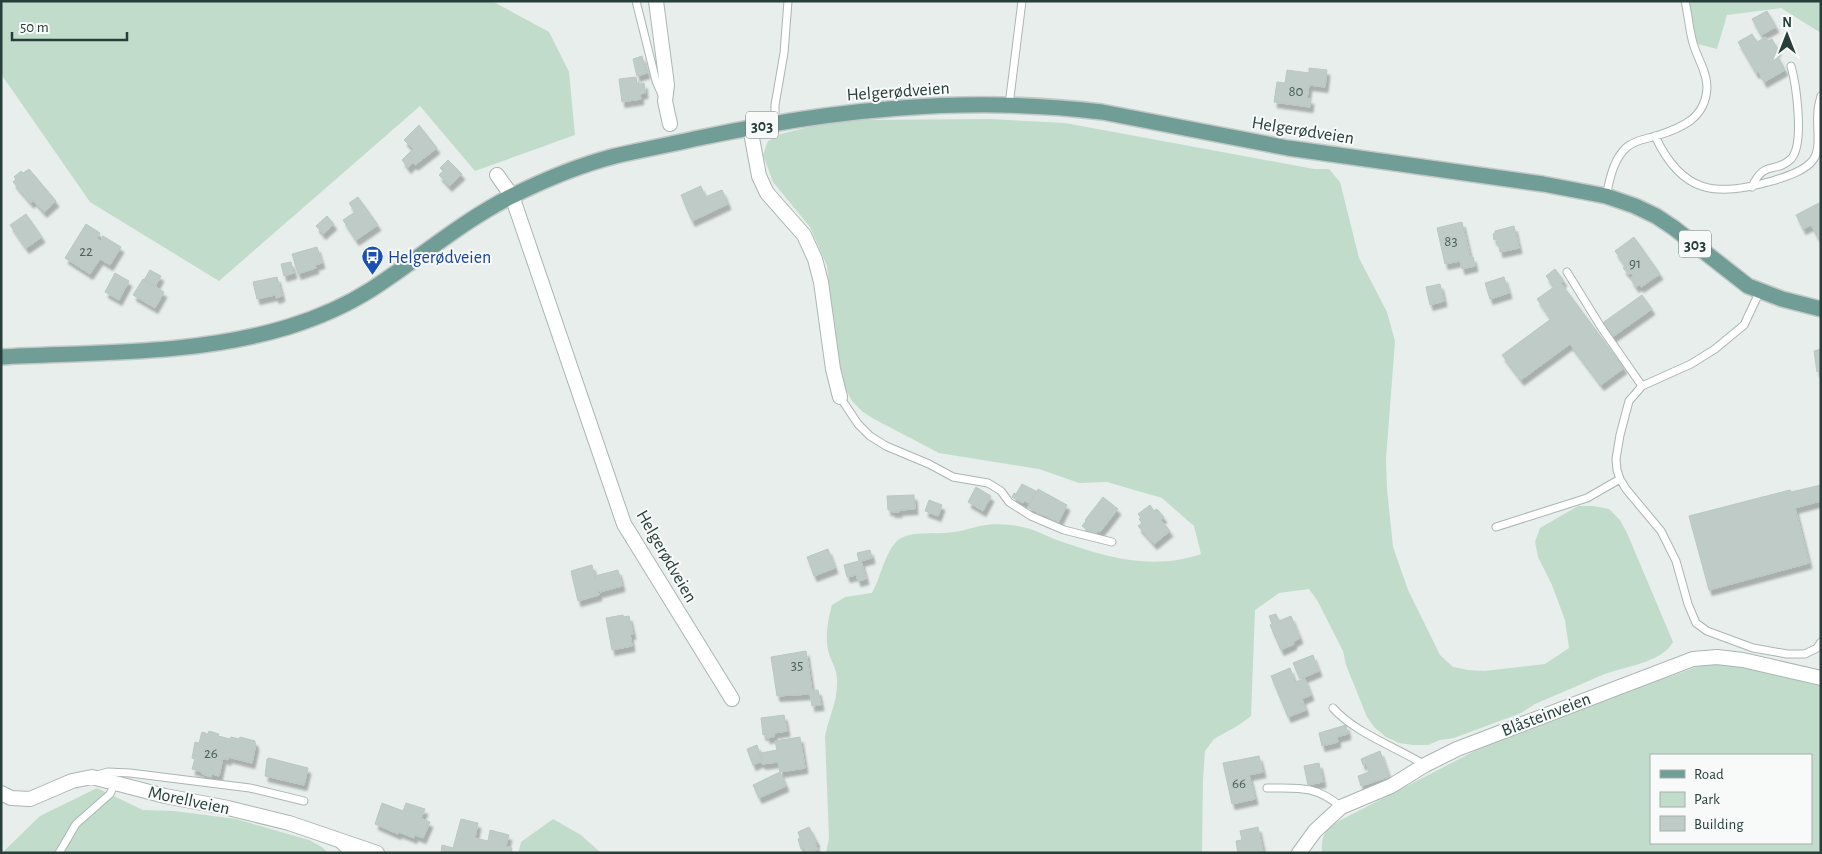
<svg xmlns="http://www.w3.org/2000/svg" width="1822" height="854" font-family="'Alegreya Sans',sans-serif">
  <style>
    .green { fill: #c2dccb; fill-rule: evenodd }
    .building { fill: #bfcbc7; stroke: #bac7c2; filter: url(#shadow) }
    .lines { fill: none; stroke-linecap: round; stroke-linejoin: round }
    .service-casing { stroke: #aab6b2; stroke-width: 9 }
    .minor-casing { stroke: #aab6b2; stroke-width: 16 }
    .primary-casing { stroke: #c3c9c8; stroke-width: 18 }
    .service { stroke: #fff; stroke-width: 7 }
    .minor { stroke: #fff; stroke-width: 14 }
    .primary { stroke: #709e96; stroke-width: 15 }
    .labels { text-anchor: middle; stroke-width: 4; stroke-linejoin: round; paint-order: stroke }
    .number-label { font-size: 15px; fill: #4d615d }
    .shield { fill: #f7faf9; stroke: #657673; stroke-width: 1 }
    .shield-label { font-size: 16px; font-weight: bold; fill: #273e3a }
    .street-label { font-size: 18px; fill: #273e3a; stroke: #f7faf9 }
    .transit-label { font-size: 18px; fill: #164399; stroke: #f7faf9; text-anchor: start }
  </style>
  <defs>
    <filter id="shadow"><feDropShadow dx="3" dy="5.5" stdDeviation="1" flood-color="#0004"/></filter>
  </defs>
  <rect width="100%" height="100%" fill="#e7eeeb"/>
  <!-- green -->
  <path class="green" d="M 1,1 L 492,1 L 549,32 L 569,72 L 575,135 L 475,171 L 420,106 L 219,281 L 90,202 L 1,74 Z
    M 1688,1 L 1821,1 L 1821,33 L 1781,8 L 1727,15 L 1717,49 L 1690,42 Z
    M 990,119 L 1065,123 L 1314,169 L 1329,169 L 1340,182 L 1359,258 L 1387,312 L 1395,341 L 1386,459 L 1387,489 L 1393,547 L 1408,590 L 1440,655 L 1453,667 L 1468,670 L 1484,671 L 1545,664 L 1569,648 L 1565,620 L 1552,585 L 1538,557 L 1535,542 L 1540,528 L 1578,506 L 1593,506 L 1609,509 L 1620,520 L 1627,533 L 1673,642 C 1662,663 1621,667 1600,676 L 1535,704 L 1521,713 L 1454,738 L 1440,740 L 1428,745 L 1413,745 L 1399,743 L 1386,737 L 1375,728 L 1367,717 L 1346,665 L 1343,651 L 1317,600 L 1309,589 L 1279,593 L 1255,610 L 1251,716 L 1239,725 L 1214,739 L 1205,751 L 1203,779 L 1202,853 L 826,853 L 829,838 L 825,736 C 829,716 838,701 837,679 C 837,668 830,660 828,650 C 825,635 828,619 832,605 L 845,597 L 872,593 C 881,577 883,557 896,542 C 906,531 930,534 943,533 C 956,533 968,529 980,526 C 993,523 1010,524 1022,527 C 1034,529 1046,536 1057,540 C 1105,557 1152,571 1201,554 L 1194,526 L 1162,498 L 1107,482 L 1079,483 L 1039,469 L 939,453 L 874,419 L 863,412 L 852,401 L 845,388 L 838,361 L 827,266 L 810,227 L 773,182 L 763,155 L 768,141 L 781,134 L 825,123 L 854,120 Z
    M 1707,663 L 1730,663 L 1821,678 L 1821,853 L 1322,853 C 1321,835 1325,830 1339,821 L 1498,739 L 1634,685 L 1672,676 ZM 1651,755 L 1811,755 L 1811,843 L 1651,843 Z
    M 97,788 L 143,810 L 174,811 L 236,819 L 309,840 L 322,847 L 328,853 L 2,853 L 40,816 Z
    M 553,819 L 581,835 L 601,853 L 518,853 L 521,842 Z"/>
  <!-- building -->
  <path class="building" d="M 1767,11 L 1776,27 L 1761,35 L 1752,19 Z
    M 1752,34 L 1757,42 L 1766,37 L 1768,41 L 1772,39 L 1778,50 L 1775,52 L 1785,70 L 1764,82 L 1759,72 L 1756,73 L 1738,42 Z
    M 642,56 L 647,73 L 637,76 L 633,59 Z
    M 1309,68 L 1327,70 L 1325,87 L 1309,85 L 1307,99 L 1311,99 L 1310,107 L 1274,102 L 1277,82 L 1285,83 L 1287,70 L 1309,73 Z
    M 636,77 L 637,85 L 644,83 L 645,93 L 640,94 L 641,99 L 622,102 L 619,79 Z
    M 419,125 L 437,148 L 415,165 L 413,163 L 408,168 L 402,160 L 413,149 L 404,140 Z
    M 448,160 L 462,174 L 449,186 L 439,175 L 443,171 L 440,168 Z
    M 29,169 L 56,201 L 44,212 L 33,200 L 31,203 L 13,182 L 16,179 L 14,177 L 21,171 L 23,173 Z
    M 701,186 L 705,197 L 722,190 L 728,204 L 692,221 L 681,195 Z
    M 358,197 L 378,225 L 356,240 L 343,220 L 355,212 L 349,203 Z
    M 1819,203 L 1821,206 L 1821,243 L 1811,225 L 1803,229 L 1796,215 Z
    M 26,214 L 42,237 L 26,248 L 10,225 Z
    M 327,216 L 334,224 L 323,234 L 316,226 Z
    M 1462,222 L 1470,257 L 1473,257 L 1475,266 L 1462,269 L 1460,261 L 1445,264 L 1437,228 Z
    M 86,224 L 100,233 L 97,238 L 101,241 L 103,236 L 121,247 L 110,265 L 100,259 L 90,274 L 65,258 Z
    M 1514,226 L 1519,248 L 1500,252 L 1497,239 L 1494,240 L 1493,234 L 1495,233 L 1495,231 Z
    M 1634,237 L 1660,274 L 1641,287 L 1639,285 L 1636,287 L 1630,278 L 1633,276 L 1631,273 L 1629,275 L 1623,268 L 1626,267 L 1615,251 Z
    M 317,247 L 322,263 L 315,265 L 316,268 L 298,274 L 292,254 Z
    M 291,262 L 294,273 L 284,276 L 281,264 Z
    M 1555,269 L 1564,281 L 1561,283 L 1624,368 L 1601,385 L 1570,344 L 1521,380 L 1502,355 L 1551,319 L 1537,299 L 1554,287 L 1546,276 Z
    M 150,270 L 161,276 L 155,287 L 144,280 Z
    M 115,273 L 129,281 L 119,300 L 105,292 Z
    M 277,277 L 282,296 L 276,298 L 275,295 L 257,299 L 253,282 Z
    M 1504,277 L 1509,293 L 1490,299 L 1485,283 Z
    M 143,279 L 164,292 L 155,308 L 133,295 Z
    M 1440,284 L 1444,301 L 1430,305 L 1426,287 Z
    M 1642,295 L 1652,309 L 1611,338 L 1601,324 Z
    M 1821,349 L 1821,371 L 1817,372 L 1814,351 Z
    M 1022,484 L 1036,491 L 1030,504 L 1025,501 L 1023,503 L 1012,497 L 1014,493 L 1016,494 Z
    M 1821,485 L 1821,501 L 1795,508 L 1809,563 L 1709,590 L 1689,516 L 1790,490 L 1791,492 Z
    M 976,487 L 991,496 L 983,511 L 968,502 Z
    M 1038,489 L 1067,505 L 1058,523 L 1044,515 L 1043,516 L 1028,507 Z
    M 914,495 L 915,509 L 899,510 L 899,512 L 892,512 L 892,510 L 888,510 L 887,496 Z
    M 1103,497 L 1118,509 L 1100,532 L 1098,531 L 1095,536 L 1082,526 L 1086,521 L 1085,520 Z
    M 929,500 L 942,505 L 938,516 L 925,511 Z
    M 1150,505 L 1154,511 L 1157,509 L 1164,517 L 1161,520 L 1170,531 L 1154,544 L 1138,526 L 1142,523 L 1139,519 L 1141,518 L 1138,514 Z
    M 828,549 L 835,568 L 814,576 L 807,557 Z
    M 870,550 L 872,558 L 861,561 L 866,579 L 858,581 L 856,575 L 847,577 L 844,565 L 859,561 L 857,553 Z
    M 592,565 L 595,579 L 595,576 L 618,570 L 622,586 L 600,592 L 598,590 L 599,595 L 578,601 L 571,571 Z
    M 1276,614 L 1279,621 L 1291,616 L 1300,638 L 1293,642 L 1294,644 L 1281,650 L 1270,625 L 1272,624 L 1269,616 Z
    M 623,615 L 624,617 L 629,616 L 633,634 L 630,634 L 632,646 L 612,650 L 606,618 Z
    M 806,651 L 812,691 L 818,690 L 821,705 L 812,706 L 810,694 L 777,696 L 771,657 Z
    M 1313,655 L 1319,671 L 1300,679 L 1293,663 Z
    M 1290,668 L 1295,682 L 1305,679 L 1311,695 L 1302,699 L 1306,710 L 1288,717 L 1271,676 Z
    M 784,715 L 787,731 L 774,733 L 774,737 L 767,738 L 766,734 L 763,735 L 761,718 Z
    M 1346,725 L 1348,734 L 1337,737 L 1338,742 L 1322,746 L 1319,733 Z
    M 209,731 L 219,734 L 218,736 L 230,739 L 231,737 L 239,739 L 240,737 L 255,741 L 255,743 L 256,744 L 252,763 L 228,757 L 228,760 L 223,758 L 219,776 L 212,774 L 211,777 L 202,774 L 202,772 L 192,769 L 195,759 L 192,758 L 195,742 L 199,743 L 202,732 L 208,734 Z
    M 800,737 L 805,768 L 780,772 L 778,762 L 762,764 L 761,753 L 777,750 L 775,741 Z
    M 757,745 L 762,761 L 753,765 L 747,749 Z
    M 1380,751 L 1389,777 L 1361,786 L 1358,776 L 1369,772 L 1366,763 L 1363,765 L 1361,759 Z
    M 1259,756 L 1263,772 L 1249,775 L 1255,799 L 1232,804 L 1223,763 Z
    M 269,758 L 308,768 L 304,785 L 265,776 L 267,759 Z
    M 1319,763 L 1323,782 L 1308,785 L 1304,766 Z
    M 780,772 L 786,786 L 759,798 L 753,785 Z
    M 382,803 L 403,811 L 406,803 L 425,809 L 421,818 L 430,822 L 423,838 L 415,835 L 414,838 L 399,832 L 398,834 L 375,824 Z
    M 461,819 L 478,823 L 475,838 L 488,841 L 490,830 L 509,835 L 506,846 L 512,848 L 511,853 L 460,853 L 452,851 L 452,853 L 441,853 L 442,845 L 453,848 Z
    M 809,827 L 817,842 L 815,843 L 818,850 L 806,853 L 804,848 L 801,849 L 798,839 L 800,838 L 798,832 Z
    M 1258,827 L 1263,851 L 1255,853 L 1238,853 L 1236,841 L 1242,840 L 1240,831 Z"/>
  <g class="lines">
    <defs>
      <path id="service" d="M 636,1 L 656,81 L 663,97
        M 1009,105 L 1022,1
        M 775,123 L 775,105 L 784,53 L 788,1
        M 1655,136 C 1682,194 1715,197 1772,181 C 1785,177 1805,171 1813,160 C 1822,148 1816,126 1818,111 C 1818,106 1820,101 1821,96
        M 1752,187 C 1764,159 1776,174 1791,159 C 1805,144 1796,84 1791,66
        M 1606,196 C 1610,179 1613,159 1627,147 C 1635,140 1646,139 1656,136 C 1682,128 1706,118 1707,87 C 1707,70 1695,55 1692,39 C 1689,27 1688,14 1685,1
        M 1567,272 L 1601,327 L 1642,386
        M 1760,291 L 1744,325 L 1715,349 L 1691,364 L 1642,386 L 1629,401 L 1620,435 L 1616,459 L 1617,470 L 1620,479 L 1626,489 L 1661,531 L 1676,561 L 1688,604 L 1696,623 L 1707,631 L 1753,648 L 1787,654 L 1805,654 L 1817,648 L 1821,642
        M 840,397 L 858,424 L 870,436 L 886,446 L 929,464 L 953,477 L 988,483 L 1001,491 L 1009,502 L 1031,516 L 1064,530 L 1112,542
        M 1496,527 L 1587,498 L 1620,479
        M 1333,708 C 1355,733 1396,747 1425,765
        M 97,775 L 108,772 L 130,773 L 250,788 L 304,801
        M 1267,788 C 1298,788 1316,785 1341,807
        M 337,842 L 348,853
        M 59,853 L 76,824 L 110,794 L 115,783"/>
      <path id="minor" d="M 656,1 L 667,85 L 665,101 L 670,124
        M 750,127 L 759,176 L 767,193 L 804,235 L 815,259 L 821,282 L 833,369 L 840,397
        M 497,175 L 512,196 L 624,524 L 732,699
        M 1,793 L 11,798 L 30,799 L 72,781 L 92,777 L 165,796 L 228,808 L 289,823 L 377,853
        M 1299,853 L 1315,831 L 1341,807 L 1391,786 L 1425,765 L 1457,749 L 1693,659 L 1717,657 L 1743,660 L 1821,678"/>
      <path id="primary" d="M 1,357 C 97,352 196,355 288,327 C 317,318 347,305 372,289 C 420,258 462,221 512,196 C 544,180 580,165 615,156 C 641,150 668,145 694,139 C 828,110 965,95 1102,112 L 1288,148 L 1543,184 L 1606,196 L 1635,206 L 1656,216 L 1674,228 L 1748,286 L 1782,299 L 1821,309"/>
    </defs>
    <!-- service casing -->
    <use href="#service" class="service-casing"/>
    <!-- minor casing -->
    <use href="#minor" class="minor-casing"/>
    <!-- primary casing -->
    <use href="#primary" class="primary-casing"/>
    <!-- service -->
    <use href="#service" class="service"/>
    <!-- minor -->
    <use href="#minor" class="minor"/>
    <!-- primary -->
    <use href="#primary" class="primary"/>
  </g>
  <!-- icons -->
  <defs>
    <symbol id="bus-pin" viewBox="-11 -11 22 30"><path d="M0 17L-7.5 6A9.5 9.5 0 1 1 7.5 6Z" fill="#1a4fb4" stroke="#f7faf9"/><path d="M-5-6H5V4H4V6H2V4H-2V6H-4V4H-5ZM-3.5-4V0h7V-4ZM-3.5 1.2v1.5H-2V1.2ZM2 1.2v1.5H3.5V1.2Z" fill="#fff"/></symbol>
  </defs>
  <g fill-rule="evenodd">
    <use href="#bus-pin" x="360" y="244" width="25" height="34"/>
  </g>
  <g class="labels">
    <!-- number labels -->
    <g class="number-label">
      <text x="1296" y="96">80</text>
      <text x="1451" y="246">83</text>
      <text x="86" y="256">22</text>
      <text x="1635" y="268">91</text>
      <text x="797" y="670">35</text>
      <text x="211" y="758">26</text>
      <text x="1239" y="788">66</text>
    </g>
    <!-- shield labels -->
    <g class="shield">
      <rect x="746" y="111.5" width="32" height="27" rx="4"/>
      <rect x="1679" y="230.5" width="32" height="27" rx="4"/>
    </g>
    <g class="shield-label">
      <text x="762" y="131">303</text>
      <text x="1695" y="250">303</text>
    </g>
    <!-- street labels -->
    <g class="street-label">
      <text transform="translate(898 91) rotate(-4)" y="6">Helgerødveien</text>
      <text transform="translate(1303 130) rotate(9)" y="6">Helgerødveien</text>
      <text transform="translate(667 556) rotate(60)" y="6">Helgerødveien</text>
      <text transform="translate(1546 714) rotate(-21)" y="6">Blåsteinveien</text>
      <text transform="translate(189 800) rotate(12)" y="6">Morellveien</text>
    </g>
    <!-- transit labels -->
    <g class="transit-label">
      <text x="388" y="263">Helgerødveien</text>
    </g>
  </g>
  <!-- border -->
  <rect width="1822" height="854" fill="none" stroke="#273e3a" stroke-width="5"/>
  <!-- legend -->
  <rect x="1650" y="754" width="162" height="90" fill="#f7faf9" stroke="#a4afad"/>
  <rect x="1660" y="770" width="25" height="8" fill="#709e96" stroke="#a4afad"/>
  <text x="1694" y="779" font-size="15" fill="#273e3a">Road</text>
  <rect x="1660" y="792" width="25" height="15" fill="#c2dccb" stroke="#a4afad"/>
  <text x="1694" y="804" font-size="15" fill="#273e3a">Park</text>
  <rect x="1660" y="816" width="25" height="15" fill="#bfcbc7" stroke="#a4afad"/>
  <text x="1694" y="829" font-size="15" fill="#273e3a">Building</text>
  <!-- north arrow -->
  <g transform="translate(1787 35)" stroke="#f7faf9" stroke-width="4" paint-order="stroke">
  <path d="M0-4L9 19L0 12L-9 19Z" fill="#273e3a"/>
  <text y="-8" font-size="14" font-weight="bold" text-anchor="middle" fill="#273e3a">N</text>
  </g>
  <!-- scale -->
  <path d="M12 32v8h115v-8" fill="none" stroke="#273e3a" stroke-width="2.5"/>
  <text x="20" y="32" font-size="15" fill="#273e3a" stroke="#f7faf9" stroke-width="4" paint-order="stroke">50 m</text>
</svg>
